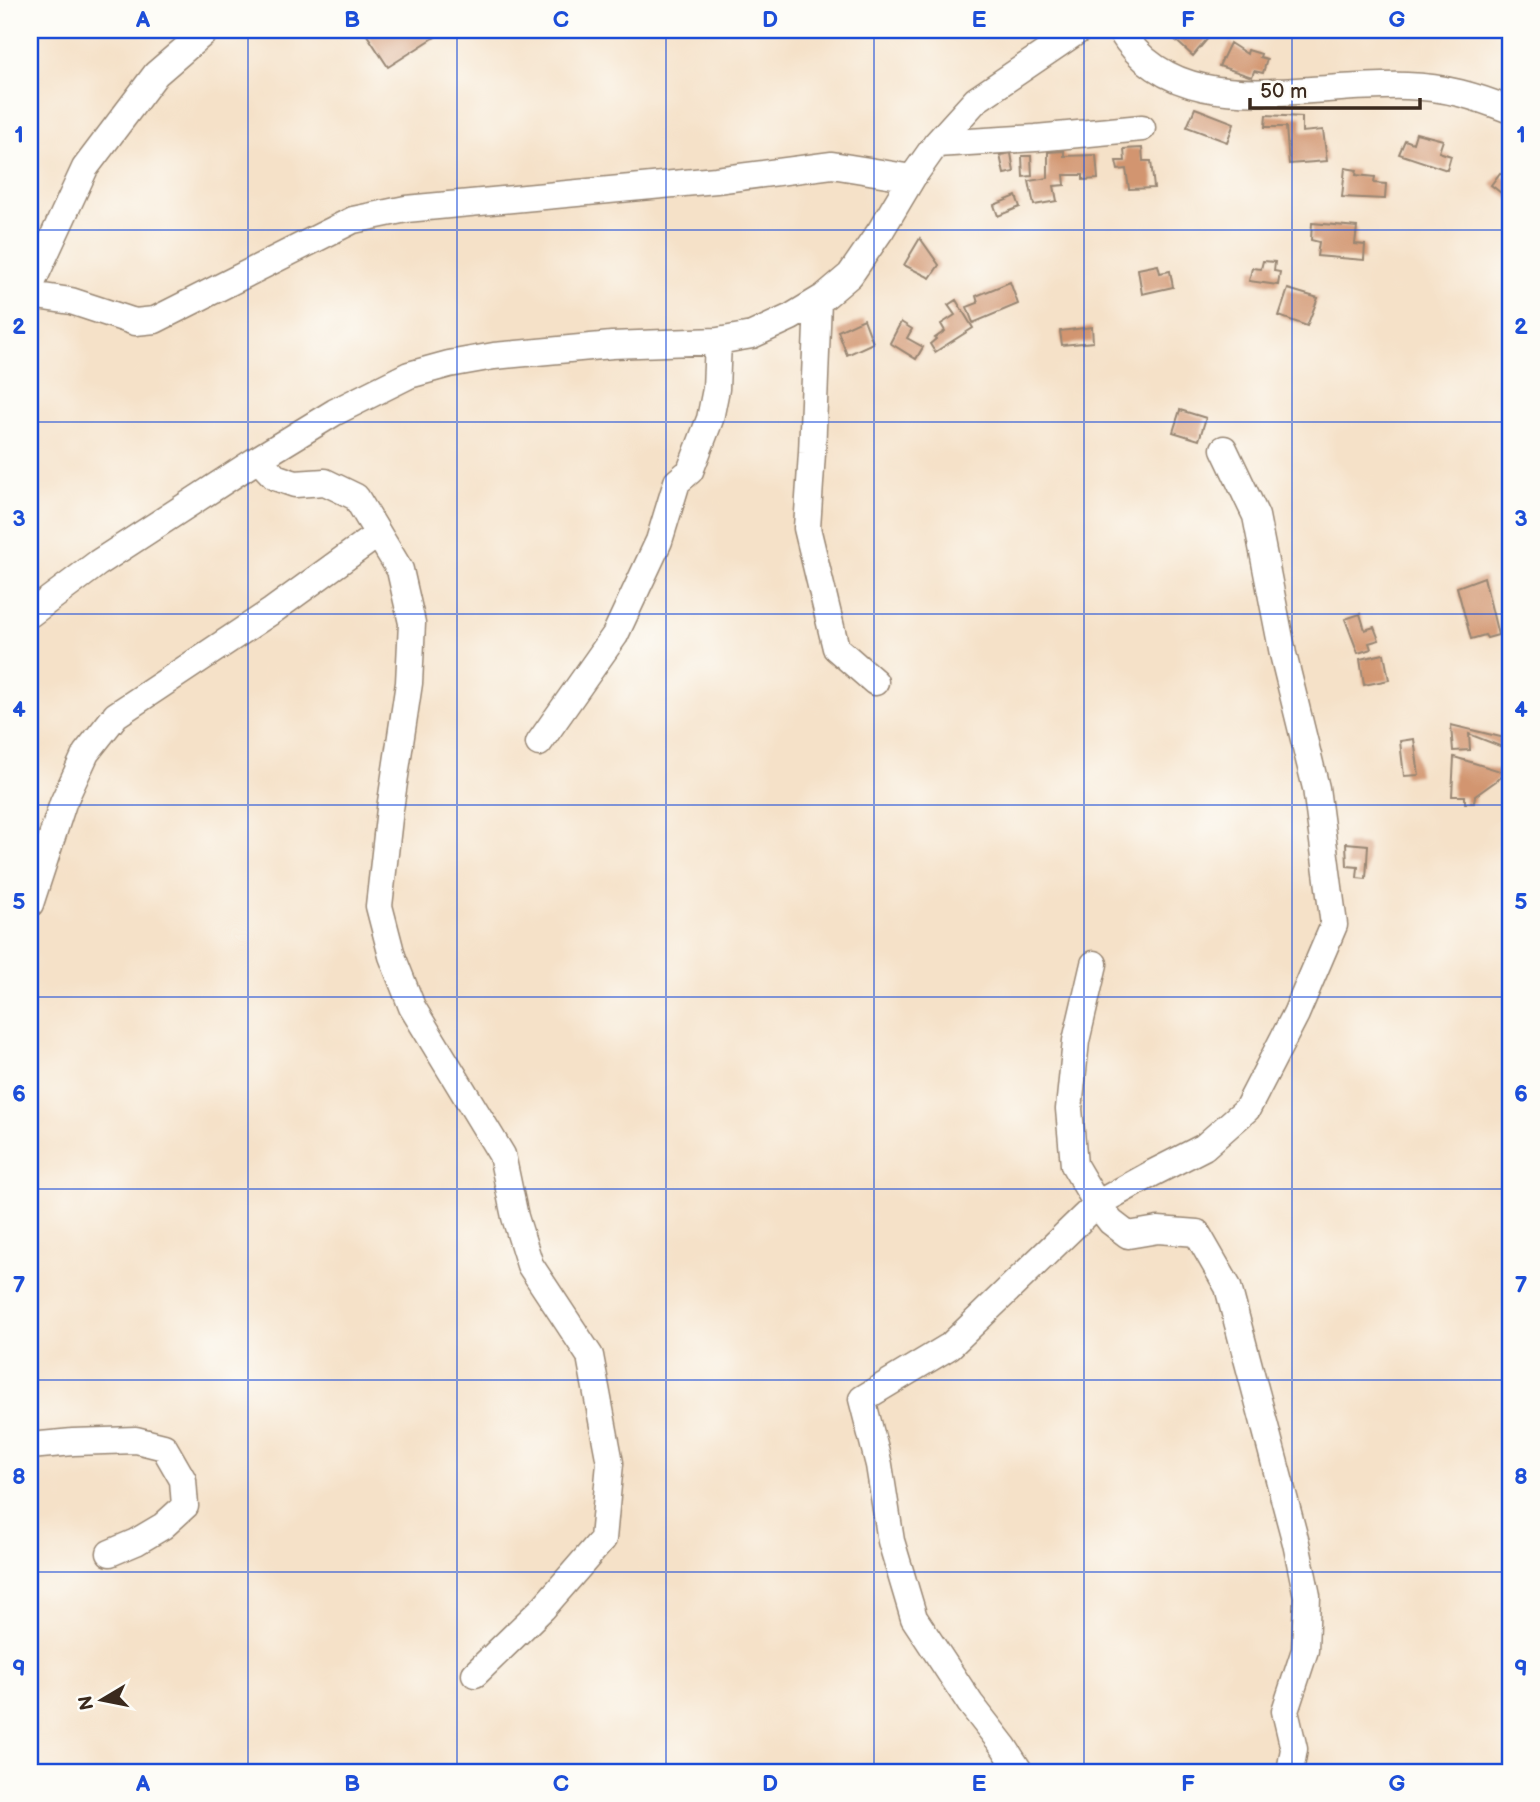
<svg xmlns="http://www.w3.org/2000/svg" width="1540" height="1802" font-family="'Balsamiq Sans',sans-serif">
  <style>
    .building { fill: #d29570 }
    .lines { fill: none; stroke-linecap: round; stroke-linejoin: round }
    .minor-casing { stroke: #988673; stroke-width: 29 }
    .minor { stroke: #fff; stroke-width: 26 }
    .grid { fill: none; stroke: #1d4ed8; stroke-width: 2; stroke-opacity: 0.55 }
    .neatline { fill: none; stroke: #1d4ed8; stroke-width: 2.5 }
    .grid-label { font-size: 23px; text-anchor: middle; font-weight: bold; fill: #1d4ed8 }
  </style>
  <rect width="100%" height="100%" fill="#fdfcf7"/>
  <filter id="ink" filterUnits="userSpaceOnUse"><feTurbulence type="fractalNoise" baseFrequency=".0143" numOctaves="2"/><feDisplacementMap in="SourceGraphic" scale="14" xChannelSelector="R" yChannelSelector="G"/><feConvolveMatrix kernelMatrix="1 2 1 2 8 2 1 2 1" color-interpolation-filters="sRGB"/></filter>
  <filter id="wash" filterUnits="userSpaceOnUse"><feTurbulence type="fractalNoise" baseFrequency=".00686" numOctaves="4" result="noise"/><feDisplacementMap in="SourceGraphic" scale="28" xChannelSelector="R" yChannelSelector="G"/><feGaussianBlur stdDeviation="1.57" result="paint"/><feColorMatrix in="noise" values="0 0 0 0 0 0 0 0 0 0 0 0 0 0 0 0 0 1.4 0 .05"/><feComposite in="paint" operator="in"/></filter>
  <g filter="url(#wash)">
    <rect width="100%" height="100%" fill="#f5e1c8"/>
    <g id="blocks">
      <!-- building -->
      <path class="building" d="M 375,30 L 446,30 L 388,67 L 367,35 Z
        M 1179,30 L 1213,30 L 1208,36 L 1209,37 L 1193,56 L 1172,37 Z
        M 1230,43 L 1247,54 L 1248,50 L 1261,54 L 1260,57 L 1267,59 L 1263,73 L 1254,71 L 1252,77 L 1219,66 Z
        M 1195,108 L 1234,123 L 1227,142 L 1187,127 Z
        M 1266,115 L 1302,117 L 1302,132 L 1323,130 L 1327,161 L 1289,164 L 1286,127 L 1265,127 Z
        M 1416,133 L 1443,140 L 1439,152 L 1451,156 L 1447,170 L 1399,154 L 1405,140 L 1413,143 Z
        M 1142,148 L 1143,161 L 1151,161 L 1154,188 L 1129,189 L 1126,169 L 1118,170 L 1116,161 L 1125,161 L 1124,149 Z
        M 1064,151 L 1064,156 L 1096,155 L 1098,179 L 1083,180 L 1083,175 L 1064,175 L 1065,185 L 1054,186 L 1057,201 L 1034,205 L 1029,181 L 1048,178 L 1048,152 Z
        M 1011,153 L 1014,172 L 1004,174 L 1000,155 Z
        M 1022,156 L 1031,156 L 1032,176 L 1023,177 Z
        M 1345,168 L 1357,170 L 1356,175 L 1375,177 L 1374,183 L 1386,184 L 1385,199 L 1342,197 Z
        M 1500,173 L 1507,179 L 1510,174 L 1510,200 L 1491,185 Z
        M 1016,196 L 1020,207 L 998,216 L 994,205 Z
        M 1312,223 L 1357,227 L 1355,244 L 1365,245 L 1364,260 L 1317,256 L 1319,242 L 1311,240 Z
        M 920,238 L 939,265 L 930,278 L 904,265 Z
        M 1263,261 L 1275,262 L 1274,271 L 1280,272 L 1278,285 L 1249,281 L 1252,268 L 1261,269 Z
        M 1158,265 L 1160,273 L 1170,271 L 1173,287 L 1142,294 L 1138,269 Z
        M 1010,282 L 1018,304 L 973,323 L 967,307 L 978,303 L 976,296 Z
        M 1288,289 L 1318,298 L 1307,326 L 1279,316 Z
        M 956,300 L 973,328 L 935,352 L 930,344 L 936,339 L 935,338 L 945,331 L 941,324 L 955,315 L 948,305 Z
        M 864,319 L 873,343 L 847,355 L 838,331 Z
        M 901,322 L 912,329 L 907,338 L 923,347 L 916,359 L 890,343 Z
        M 1092,327 L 1093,342 L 1062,345 L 1060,331 Z
        M 1180,410 L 1206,418 L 1199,440 L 1173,432 Z
        M 1484,577 L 1498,635 L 1487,638 L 1485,635 L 1471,639 L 1457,587 Z
        M 1360,614 L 1365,630 L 1374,627 L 1379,640 L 1369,643 L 1371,649 L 1358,653 L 1345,619 Z
        M 1384,654 L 1389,680 L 1364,685 L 1360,659 Z
        M 1451,725 L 1509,739 L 1510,750 L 1469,734 L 1470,750 L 1453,751 Z
        M 1414,739 L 1419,775 L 1404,776 L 1400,741 Z
        M 1454,757 L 1507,773 L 1475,796 L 1474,803 L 1465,803 L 1465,796 L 1452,796 Z
        M 1346,843 L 1368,845 L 1366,879 L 1357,878 L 1358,867 L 1347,866 Z"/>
    </g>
  </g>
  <g filter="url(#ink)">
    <use href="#blocks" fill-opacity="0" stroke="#988673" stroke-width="2"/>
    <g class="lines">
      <defs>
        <path id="minor" d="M 1120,30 C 1162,99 1240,95 1311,90 C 1343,88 1375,85 1407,86 C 1445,87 1475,96 1510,110
          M 936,144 L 1036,138 L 1142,128
          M 30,287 L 85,168 L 156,74 L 207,30
          M 30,295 L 71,301 L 135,322 L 155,320 L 353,220 L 406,209 L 716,180 L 832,165 L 912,178
          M 818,301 L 812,453 L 807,528 L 836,648 L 875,682
          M 258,459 L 275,477 L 295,484 L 325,482 L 356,497 L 400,570 L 412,623 L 409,683 L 390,809 L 379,906 L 392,956 L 412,1007 L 502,1155 L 515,1217 L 530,1265 L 590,1356 L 610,1463 L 603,1539 L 543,1608 L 475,1674
          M 30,614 L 98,563 L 258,459 L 335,412 L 409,375 L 449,364 L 494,356 L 612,345 L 718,341 L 752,335 L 791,317 L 824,297 L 850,275 L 881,230 L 912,178 L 936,144 L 976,100 L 1079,30
          M 539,743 L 615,635 L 659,541 L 677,482 L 690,471 L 710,419 L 716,389 L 718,341
          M 30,904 L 63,803 L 86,753 L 116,715 L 272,611 L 378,534
          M 1094,964 L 1076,1041 L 1069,1109 L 1074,1165 L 1097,1204 L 1111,1222 L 1128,1235 L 1158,1230 L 1197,1233 L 1228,1287 L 1296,1543 L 1307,1596 L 1305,1650 L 1285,1711 L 1294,1749 L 1290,1772
          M 30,1446 L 73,1442 L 136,1440 L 164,1447 L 183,1480 L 185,1506 L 163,1526 L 136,1542 L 110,1553
          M 1020,1772 L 1004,1747 L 970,1703 L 914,1618 L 891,1541 L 879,1465 L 862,1399 L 950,1346 L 1097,1204 L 1153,1173 L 1204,1147 L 1247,1109 L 1296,1014 L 1334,925 L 1316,788 L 1283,654 L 1256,516 L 1224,449"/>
      </defs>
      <!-- minor casing -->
      <use href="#minor" class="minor-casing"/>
      <!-- minor -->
      <use href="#minor" class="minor"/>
    </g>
  </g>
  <!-- grid -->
  <path class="grid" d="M 248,30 L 248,1772M 457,30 L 457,1772M 666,30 L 666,1772M 874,30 L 874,1772M 1084,30 L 1084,1772M 1292,30 L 1292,1772M 30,230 L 1510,230M 30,422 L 1510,422M 30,614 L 1510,614M 30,805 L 1510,805M 30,997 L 1510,997M 30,1189 L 1510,1189M 30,1380 L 1510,1380M 30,1572 L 1510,1572"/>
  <!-- margin -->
  <rect width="1540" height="1802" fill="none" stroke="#fdfcf7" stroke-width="77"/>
  <!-- north arrow -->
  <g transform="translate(102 1700) rotate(260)" stroke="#fdfcf7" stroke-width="5" paint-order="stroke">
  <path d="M0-5L12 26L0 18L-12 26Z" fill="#3b2a1e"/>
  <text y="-10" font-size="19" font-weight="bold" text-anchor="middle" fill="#3b2a1e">N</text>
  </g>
  <!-- scale -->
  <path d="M1250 98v10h170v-10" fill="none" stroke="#3b2a1e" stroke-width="3.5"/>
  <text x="1260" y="98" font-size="21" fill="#3b2a1e" stroke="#fdfcf7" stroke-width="5" paint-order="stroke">50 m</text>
  <rect x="38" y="38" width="1464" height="1726" class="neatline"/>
  <g class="grid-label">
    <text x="143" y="27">A</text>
    <text x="352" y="27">B</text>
    <text x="561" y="27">C</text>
    <text x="770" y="27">D</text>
    <text x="979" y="27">E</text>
    <text x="1188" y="27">F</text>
    <text x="1397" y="27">G</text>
    <text x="19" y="142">1</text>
    <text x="1521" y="142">1</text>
    <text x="19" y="334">2</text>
    <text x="1521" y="334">2</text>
    <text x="19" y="526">3</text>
    <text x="1521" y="526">3</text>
    <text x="19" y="717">4</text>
    <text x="1521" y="717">4</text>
    <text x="19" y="909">5</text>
    <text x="1521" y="909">5</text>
    <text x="19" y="1101">6</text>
    <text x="1521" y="1101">6</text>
    <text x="19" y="1292">7</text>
    <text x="1521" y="1292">7</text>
    <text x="19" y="1484">8</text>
    <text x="1521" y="1484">8</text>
    <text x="19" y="1676">9</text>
    <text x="1521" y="1676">9</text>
    <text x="143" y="1791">A</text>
    <text x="352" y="1791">B</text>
    <text x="561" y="1791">C</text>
    <text x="770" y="1791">D</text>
    <text x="979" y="1791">E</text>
    <text x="1188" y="1791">F</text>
    <text x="1397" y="1791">G</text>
  </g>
</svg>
